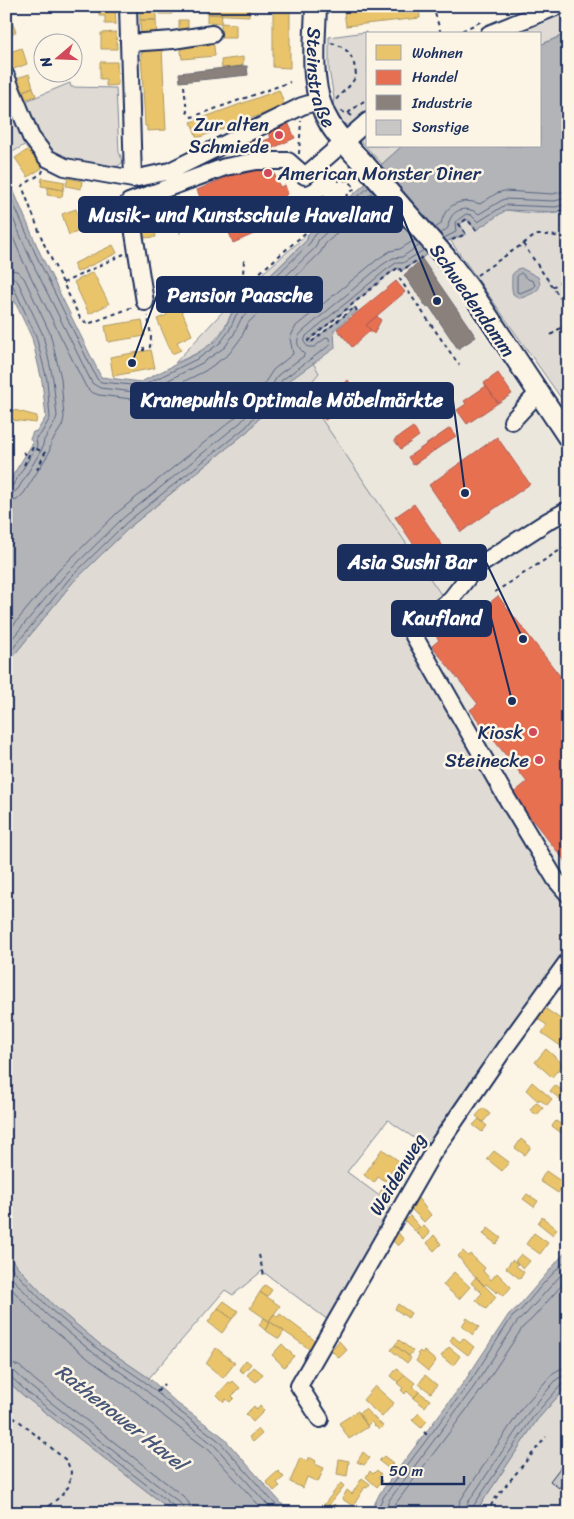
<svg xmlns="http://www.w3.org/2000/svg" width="574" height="1519" font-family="Sriracha,sans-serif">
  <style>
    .built { fill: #ece7dc }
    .green { fill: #dfdbd4; stroke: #7d8599 }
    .water { fill: #b2b4b8; stroke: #767f94 }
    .homes { fill: #e9c46a; stroke: #ab9766 }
    .shops { fill: #e76f51; stroke: #aa5c55 }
    .industry { fill: #8a817c; stroke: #696873 }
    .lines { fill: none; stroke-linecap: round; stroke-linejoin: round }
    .shore { stroke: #576482; stroke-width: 1 }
    .building { fill: #c8c7c6; stroke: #1b2f5e }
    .minor-casing { stroke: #1b2f5e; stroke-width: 20 }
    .major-casing { stroke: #1b2f5e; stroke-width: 24 }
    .path { stroke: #1b2f5e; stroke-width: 2; stroke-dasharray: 4 4; stroke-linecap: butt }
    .minor { stroke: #fcf5e5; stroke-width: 16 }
    .major { stroke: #fcf5e5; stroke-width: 20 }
    .major-bridge-casing { stroke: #1b2f5e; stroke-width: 24; stroke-linecap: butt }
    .major-bridge { stroke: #fcf5e5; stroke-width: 20 }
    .poi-dot { fill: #d1495b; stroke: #fcf5e5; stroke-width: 2 }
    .labels { text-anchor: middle; stroke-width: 5; stroke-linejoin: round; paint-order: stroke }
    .street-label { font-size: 19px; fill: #1b2f5e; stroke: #fcf5e5 }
    .poi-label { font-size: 19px; fill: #1b2f5e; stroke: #fcf5e5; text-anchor: end }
    .water-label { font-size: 20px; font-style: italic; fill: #485779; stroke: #fcf5e5 }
    .leader { fill: none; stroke: #1b2f5e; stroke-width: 2 }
    .callout-dot { fill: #1b2f5e; stroke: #fcf5e5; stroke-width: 2 }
    .callout { fill: #1b2f5e; stroke: #1b2f5e; stroke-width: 2 }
    .callout-label { font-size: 20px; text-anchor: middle; font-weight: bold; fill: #fff }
  </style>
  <rect width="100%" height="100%" fill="#fcf5e5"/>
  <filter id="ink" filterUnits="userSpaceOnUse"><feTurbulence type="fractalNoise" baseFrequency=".02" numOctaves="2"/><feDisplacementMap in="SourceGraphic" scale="10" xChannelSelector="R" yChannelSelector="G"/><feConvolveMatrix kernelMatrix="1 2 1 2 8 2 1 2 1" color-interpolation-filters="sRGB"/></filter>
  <g filter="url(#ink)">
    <!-- built -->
    <path class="built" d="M 427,254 L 451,285 L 568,460 L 568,904 L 556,892 L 401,623 L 442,596 L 302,392 L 319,373 L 313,363 L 335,347 L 334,330 L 357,311 L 354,307 L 310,343 L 308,341 L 389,274 L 399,267 L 401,271 Z"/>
    <!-- green -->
    <path class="green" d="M 559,11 L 567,33 L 540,45 L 540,34 L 505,34 Z
      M 366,32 L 368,47 L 368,146 L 402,146 L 382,164 L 332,110 L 334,98 L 329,70 L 329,37 Z
      M 70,83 L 71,87 L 116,88 L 119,152 L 123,162 L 118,166 L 110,169 L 67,162 L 48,153 L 21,103 Z
      M 6,101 L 26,144 L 6,156 Z
      M 568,208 L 568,408 L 450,240 L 465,234 L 459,224 L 467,219 L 476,230 L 506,210 C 522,212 553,217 568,208 Z
      M 308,234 L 307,240 L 232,312 C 218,344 206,350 175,363 L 241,292 Z
      M 313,363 L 319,373 L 303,392 L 442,596 L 401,623 L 556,892 L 568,904 L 568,953 L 430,1149 L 388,1120 L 347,1172 L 392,1205 L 328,1320 L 262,1271 L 233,1295 L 225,1290 L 149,1378 L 102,1346 L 53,1305 L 6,1254 L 6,665 L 73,582 L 131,526 L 249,430 L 279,395 L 286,383 Z
      M 6,1380 L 24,1396 L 175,1513 L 6,1513 Z
      M 568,1385 L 568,1513 L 475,1513 L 537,1420 Z"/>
    <!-- water -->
    <path class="water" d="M 568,33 L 568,208 L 556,212 L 506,210 L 476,230 L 467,219 L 460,224 L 466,234 L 450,240 L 401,271 L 399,268 L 389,274 L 308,341 L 310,343 L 355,307 L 357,311 L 334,330 L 335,348 L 286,383 L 279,395 L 249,430 L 131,526 L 73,582 L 6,665 L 6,486 L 33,443 L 30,439 L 33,432 L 37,431 L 46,417 L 42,381 L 32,338 L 6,283 L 6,173 L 40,253 L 101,377 L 141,382 L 196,354 L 217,340 L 225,328 L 232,313 L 307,240 L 308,234 L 365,184 L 382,164 L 402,146 L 540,146 L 540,45 Z
      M 521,268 L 538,277 C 542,287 539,290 531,294 C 526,296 524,298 519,298 L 513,294 C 511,288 512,282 512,275 L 517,269 Z
      M 568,1249 L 568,1385 L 537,1420 L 475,1513 L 370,1513 L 380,1493 L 464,1382 L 509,1314 L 518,1307 Z
      M 6,1254 L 53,1305 L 102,1346 L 149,1378 L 178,1404 L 222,1436 L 290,1513 L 175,1513 L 24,1396 L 6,1380 Z"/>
    <!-- homes -->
    <path class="homes" d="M 99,6 L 115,6 L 116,24 L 105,24 L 105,16 L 99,16 Z
      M 207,6 L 250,7 L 249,16 L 207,14 Z
      M 273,6 L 290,6 L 290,68 L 273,67 Z
      M 389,6 L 419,6 L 420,18 L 346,26 L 344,11 Z
      M 156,7 L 156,20 L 140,20 L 140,8 Z
      M 160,7 L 172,7 L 172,14 L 160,14 Z
      M 207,14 L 222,14 L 221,23 L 207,22 Z
      M 10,17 L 16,32 L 6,36 L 6,18 Z
      M 140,20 L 156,20 L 157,37 L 141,37 Z
      M 179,20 L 188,20 L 188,30 L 179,30 Z
      M 221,23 L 236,24 L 236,38 L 221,38 Z
      M 116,32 L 117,49 L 101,49 L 101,33 Z
      M 213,38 L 215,56 L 182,59 L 180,42 Z
      M 22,48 L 27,64 L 11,70 L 6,53 Z
      M 162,48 L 166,130 L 147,131 L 147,126 L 145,126 L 141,53 L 143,53 L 143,49 Z
      M 243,57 L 243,66 L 222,69 L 221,60 Z
      M 100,62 L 117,62 L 118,85 L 106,86 L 106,79 L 100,79 Z
      M 29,74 L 33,87 L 20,92 L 15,79 Z
      M 33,87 L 36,96 L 24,100 L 21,92 Z
      M 279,90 L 285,106 L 197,138 L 191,122 Z
      M 29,149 L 42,168 L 28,177 L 15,158 Z
      M 42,178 L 65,182 L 63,190 L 41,186 Z
      M 68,178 L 82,181 L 81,189 L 66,186 Z
      M 48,187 L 63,190 L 62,197 L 47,195 Z
      M 157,196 L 164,206 L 156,212 L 149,202 Z
      M 76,209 L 83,230 L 69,235 L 62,214 Z
      M 153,219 L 156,237 L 143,238 L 141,221 Z
      M 113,245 L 117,253 L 77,272 L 73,264 Z
      M 93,272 L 109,304 L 89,314 L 74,282 Z
      M 178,302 L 192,335 L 177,342 L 181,350 L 172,354 L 157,319 L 167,315 L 164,308 Z
      M 142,320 L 145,336 L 108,342 L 105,326 Z
      M 151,350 L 155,368 L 113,376 L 110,357 Z
      M 14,410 L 37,416 L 36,423 L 12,420 L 13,418 L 11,418 L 11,411 Z
      M 543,1007 L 568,1024 L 568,1051 L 542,1033 L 547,1025 L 536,1018 Z
      M 546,1049 L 563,1064 L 552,1077 L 535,1062 Z
      M 532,1082 L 552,1099 L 547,1105 L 539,1099 L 538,1101 L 526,1090 Z
      M 555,1085 L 565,1093 L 560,1099 L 550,1091 Z
      M 536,1102 L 543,1108 L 537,1115 L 530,1110 Z
      M 483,1108 L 490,1114 L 483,1122 L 476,1116 Z
      M 479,1119 L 487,1126 L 482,1132 L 473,1125 Z
      M 556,1121 L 568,1129 L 564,1135 L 552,1126 Z
      M 521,1139 L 531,1147 L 525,1155 L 515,1148 Z
      M 382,1149 L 399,1161 L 385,1181 L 378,1177 L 374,1183 L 364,1175 Z
      M 494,1151 L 509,1162 L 502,1171 L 487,1159 Z
      M 566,1169 L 568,1170 L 568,1184 L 560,1178 Z
      M 546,1171 L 565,1184 L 558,1193 L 540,1181 Z
      M 385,1185 L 395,1192 L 389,1201 L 379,1194 Z
      M 527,1194 L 538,1201 L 534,1207 L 523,1199 Z
      M 417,1197 L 431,1215 L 424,1222 L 410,1208 Z
      M 410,1216 L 420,1227 L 415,1231 L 405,1221 Z
      M 542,1217 L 557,1229 L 553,1235 L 538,1223 Z
      M 423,1225 L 430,1233 L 424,1240 L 416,1232 Z
      M 488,1228 L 501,1238 L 496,1244 L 483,1234 Z
      M 396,1230 L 404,1240 L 398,1246 L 391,1239 Z
      M 534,1233 L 548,1243 L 540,1254 L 526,1244 Z
      M 434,1235 L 441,1244 L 434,1251 L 427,1243 Z
      M 463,1251 L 468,1256 L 470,1254 L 485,1268 L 483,1271 L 491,1280 L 497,1273 L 511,1287 L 504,1296 L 498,1291 L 497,1293 L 486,1284 L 484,1286 L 466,1267 L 458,1256 Z
      M 521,1254 L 530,1261 L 524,1268 L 515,1261 Z
      M 512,1260 L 518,1264 L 516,1266 L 524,1272 L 520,1279 L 506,1268 Z
      M 454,1272 L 470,1287 L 459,1299 L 443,1285 Z
      M 476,1277 L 496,1297 L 486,1309 L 476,1300 L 482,1293 L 471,1283 Z
      M 265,1285 L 272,1290 L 267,1297 L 260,1292 Z
      M 260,1292 L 280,1306 L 269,1321 L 250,1308 Z
      M 224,1301 L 238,1311 L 232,1319 L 218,1308 Z
      M 398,1304 L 411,1313 L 408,1318 L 395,1309 Z
      M 218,1308 L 232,1319 L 222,1333 L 208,1322 Z
      M 274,1314 L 278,1317 L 280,1314 L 317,1342 L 311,1350 L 269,1321 Z
      M 264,1318 L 270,1322 L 265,1330 L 259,1325 Z
      M 467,1318 L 479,1327 L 473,1335 L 462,1326 Z
      M 270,1322 L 284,1331 L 279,1339 L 265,1330 Z
      M 453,1336 L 460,1342 L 463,1338 L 474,1347 L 468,1355 L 450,1341 Z
      M 399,1340 L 413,1351 L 409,1356 L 395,1345 Z
      M 339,1341 L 347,1350 L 339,1358 L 331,1350 Z
      M 282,1344 L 294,1356 L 284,1367 L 272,1355 Z
      M 395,1345 L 411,1358 L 407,1363 L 391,1350 Z
      M 449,1347 L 460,1356 L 453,1366 L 441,1356 Z
      M 216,1348 L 235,1363 L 223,1378 L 206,1364 Z
      M 420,1351 L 422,1353 L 424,1351 L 436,1361 L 428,1371 L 416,1361 L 419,1356 L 417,1354 Z
      M 246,1360 L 251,1364 L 243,1373 L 239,1369 Z
      M 254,1367 L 263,1374 L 256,1382 L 247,1375 Z
      M 397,1368 L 405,1375 L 398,1382 L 391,1376 Z
      M 405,1375 L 415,1383 L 412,1386 L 419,1392 L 414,1398 L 407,1391 L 405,1394 L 401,1390 L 403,1388 L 397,1383 Z
      M 425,1375 L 437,1385 L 431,1393 L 419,1384 Z
      M 233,1381 L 240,1388 L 232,1396 L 234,1398 L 230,1402 L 226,1399 L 224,1402 L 217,1395 L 229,1382 L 231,1383 Z
      M 375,1386 L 394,1403 L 382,1417 L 363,1400 Z
      M 419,1392 L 430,1400 L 425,1407 L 413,1398 Z
      M 254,1406 L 257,1410 L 260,1406 L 264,1411 L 253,1422 L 246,1414 Z
      M 365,1409 L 383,1426 L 379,1430 L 371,1422 L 367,1426 L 359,1413 Z
      M 358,1411 L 368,1427 L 349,1439 L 339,1423 Z
      M 419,1413 L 427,1421 L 421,1428 L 412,1420 Z
      M 258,1429 L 262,1434 L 253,1442 L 249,1437 Z
      M 363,1452 L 370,1458 L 364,1465 L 357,1462 Z
      M 384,1456 L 393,1463 L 388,1468 L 379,1461 Z
      M 300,1458 L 307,1461 L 308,1458 L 311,1458 L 316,1461 L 315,1464 L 324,1468 L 318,1482 L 307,1477 L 303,1488 L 290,1482 Z
      M 339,1459 L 349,1461 L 347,1476 L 337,1474 Z
      M 377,1470 L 381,1474 L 378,1478 L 382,1481 L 377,1487 L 366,1477 L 370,1471 L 373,1474 Z
      M 278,1471 L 284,1477 L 277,1483 L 280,1486 L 274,1491 L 266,1482 Z
      M 362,1478 L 370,1484 L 367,1488 L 365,1487 L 353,1506 L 342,1499 L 347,1490 L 352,1494 Z
      M 341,1483 L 344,1486 L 329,1505 L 331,1507 L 334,1504 L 341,1511 L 339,1513 L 329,1513 L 322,1507 Z"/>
    <!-- shops -->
    <path class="shops" d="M 287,120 L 295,138 L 262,153 L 246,154 L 241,142 L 253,136 L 256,144 L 271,138 L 267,130 Z
      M 270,164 L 280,187 L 285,185 L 288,194 L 284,196 L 293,217 L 233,243 L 227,227 L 222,229 L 214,211 L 207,214 L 197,190 L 241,171 L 242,172 L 256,166 Z
      M 396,281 L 405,292 L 366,325 L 371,330 L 352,347 L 337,329 Z
      M 377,316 L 381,320 L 374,334 L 366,325 Z
      M 498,373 L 512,394 L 498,403 L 484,383 Z
      M 348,380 L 360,399 L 344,410 L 332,391 Z
      M 486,386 L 498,403 L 467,424 L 457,410 L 466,404 L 464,401 Z
      M 325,403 L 333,415 L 325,420 L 317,408 Z
      M 413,427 L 419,436 L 401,449 L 394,440 Z
      M 450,428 L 456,436 L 413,465 L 408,457 Z
      M 497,437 L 530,484 L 461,532 L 429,485 Z
      M 414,504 L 452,560 L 433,573 L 395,517 Z
      M 498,596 L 560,676 L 559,677 L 568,689 L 568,865 L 512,794 L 527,782 L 470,710 L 478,704 L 432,646 L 439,640 L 429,627 L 458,604 L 469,619 Z"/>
    <!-- industry -->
    <path class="industry" d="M 243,66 L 247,66 L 248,75 L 180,82 L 179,73 Z
      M 422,259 L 476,337 L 458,349 L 429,306 L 427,308 L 404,275 Z"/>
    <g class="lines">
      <!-- shore -->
      <path class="shore" d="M 6,186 L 36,255 L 97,379 L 101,382 L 142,386 L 199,358 L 220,343 L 229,331 L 236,315 L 310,243 L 314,236 L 369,187
        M 6,202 L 30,258 L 92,383 L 100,388 L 143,393 L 202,363 L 225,347 L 234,334 L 241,319 L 315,248 L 319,239 L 373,192
        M 6,221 L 23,261 L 86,387 L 91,392 L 99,395 L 140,400 L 150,398 L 205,371 L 229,354 L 241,338 L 248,323 L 320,253 L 326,243 L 378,197
        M 435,228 L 441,224 C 445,204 462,197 480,204 L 497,193 L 504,191 L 553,194 L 568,190
        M 440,234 L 448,228 C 449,210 465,204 479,214 L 504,199 L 554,201 L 568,198
        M 444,238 L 456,232 L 455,222 L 466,214 L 471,215 L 478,222 L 505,205 L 555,207 L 568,204
        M 6,269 L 17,271 L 24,278 L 50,333 L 61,378 L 64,418 L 62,426 L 51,443 L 49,453 L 24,493 L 17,500 L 6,502
        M 521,273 L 528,279 L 533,281 L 535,285 L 532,288 L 520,293 L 517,292 L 517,277 Z
        M 6,276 L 12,277 L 18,282 L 43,335 L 53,379 L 57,416 L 55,422 L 44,440 L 42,449 L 18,489 L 13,493 L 6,495
        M 6,283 L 10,283 L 13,286 L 36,336 L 47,380 L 50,418 L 41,434 L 36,437 L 37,446 L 13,485 L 6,488
        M 6,634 L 59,570 L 118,512 L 236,417 L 264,384 L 273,370 L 293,354 L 290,338 L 296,326 L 378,259 L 390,251 L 400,249 L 415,240
        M 6,646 L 65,575 L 123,518 L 241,422 L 270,389 L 278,375 L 304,356 L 304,353 C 297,347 295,339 302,332 L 382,265 L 393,258 L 402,257 L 420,245
        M 6,657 L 69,579 L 127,522 L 246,427 L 275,392 L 282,380 L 330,345 L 329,338 L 327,337 L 314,347 L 308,347 L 304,342 L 306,336 L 386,270 L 396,263 L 403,263 L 424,250
        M 6,1262 L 50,1309 L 99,1350 L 145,1382 L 175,1408 L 218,1440 L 283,1513
        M 6,1272 L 46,1314 L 96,1355 L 142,1387 L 171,1412 L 214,1445 L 275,1513
        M 6,1283 L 41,1320 L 91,1361 L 137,1393 L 166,1418 L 209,1450 L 266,1513
        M 6,1362 L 19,1366 L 36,1381 L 183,1496 L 189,1503 L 191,1513
        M 6,1370 L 15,1372 L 31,1387 L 179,1502 L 183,1507 L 183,1513
        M 6,1376 L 11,1377 L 27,1392 L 175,1507 L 177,1513
        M 375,1513 L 384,1496 L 468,1385 L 512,1317 L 521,1310 L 542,1285 L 568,1258
        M 383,1513 L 390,1499 L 473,1388 L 517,1322 L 526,1314 L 568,1267
        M 391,1513 L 396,1503 L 479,1393 L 523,1327 L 532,1319 L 568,1278
        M 457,1513 L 460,1501 L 522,1408 L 553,1373 L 560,1369 L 568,1368
        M 465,1513 L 467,1504 L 528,1413 L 557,1379 L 563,1376 L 568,1376
        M 471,1513 L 472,1508 L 533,1417 L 562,1384 L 568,1382"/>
    </g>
    <!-- building -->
    <path class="building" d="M 563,1464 L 568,1467 L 568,1485 L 566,1487 L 562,1484 L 559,1488 L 550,1481 Z"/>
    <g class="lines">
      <defs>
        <path id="minor" d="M 128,6 L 133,179
          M 489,34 L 558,6
          M 129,43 L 173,40 L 212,34
          M 6,76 L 31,137 L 47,158 L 65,167 L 133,179 L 170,171 L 302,106 L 319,101
          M 145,302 L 129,202 L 225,167 L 257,161 L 288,161 L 305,176 L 368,121
          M 512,421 L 538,393
          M 568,510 L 548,521 L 475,568 L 451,599 L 412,631 L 414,636 L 506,797 L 556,880 L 568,894
          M 320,1419 L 299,1386 L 432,1154 L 504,1049 L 568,961"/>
        <g id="major">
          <path id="s1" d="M 316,6 C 315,45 308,89 330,124 C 339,139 353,152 365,165"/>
          <path d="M 446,258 L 469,288 L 568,437"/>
        </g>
      </defs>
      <!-- minor casing -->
      <use href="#minor" class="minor-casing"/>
      <!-- major casing -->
      <use href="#major" class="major-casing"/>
      <!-- path -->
      <path class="path" d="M 433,6 L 441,34
        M 455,34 L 482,21
        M 331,43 C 349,47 354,58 356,75 C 351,88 343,90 336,100
        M 184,86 L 187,112 L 192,117 L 290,82
        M 341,112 L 348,113 L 352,116
        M 348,113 L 368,98
        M 299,154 L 301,121
        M 43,170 L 42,173 L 22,186 L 44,244 L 81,320 L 88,324 L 133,307
        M 165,204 L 180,233
        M 334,208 L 355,188 L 348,180 L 338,181
        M 80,220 L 115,207
        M 452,240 L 466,234 L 459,224 L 467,219 L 476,230
        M 523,244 L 568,309
        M 477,275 L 536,235 L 549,235 L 568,238
        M 399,278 L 459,365
        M 63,283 L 124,254
        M 552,287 L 559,283 L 568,272
        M 242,288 L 334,208 L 323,196
        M 170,297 L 242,288 L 244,260
        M 357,311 L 355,307 L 310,343 L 308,341 L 389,274 L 399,267 L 401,271 L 424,256
        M 551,335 L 568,322
        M 144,351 L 144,348 L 150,347 L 151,337 L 148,316
        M 23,452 L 28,456
        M 24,465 L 33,447 L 45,453 L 36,472
        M 6,506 L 14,511
        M 495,592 L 568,545
        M 259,1255 L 264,1276
        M 157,1392 L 164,1384
        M 6,1413 L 19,1421 L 67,1461 L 71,1472 L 69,1486 L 61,1496 L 40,1513
        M 424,1432 L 429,1437
        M 295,1513 L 296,1511
        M 487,1513 L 494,1500 L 546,1437"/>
      <!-- minor -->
      <use href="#minor" class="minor"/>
      <!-- major -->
      <use href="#major" class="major"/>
      <defs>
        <path id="major-bridge" d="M 365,165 L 446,258"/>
      </defs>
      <!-- major-bridge casing -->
      <use href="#major-bridge" class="major-bridge-casing"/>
      <!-- major-bridge -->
      <use href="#major-bridge" class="major-bridge"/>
    </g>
  </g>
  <!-- markers -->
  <g class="poi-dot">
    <circle cx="279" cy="135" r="5"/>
    <circle cx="268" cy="173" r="5"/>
    <circle cx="533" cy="732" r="5"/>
    <circle cx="539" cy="760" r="5"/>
  </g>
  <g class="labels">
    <!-- street labels -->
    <g class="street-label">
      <text dy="7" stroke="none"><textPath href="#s1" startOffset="72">Steinstraße</textPath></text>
      <text transform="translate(473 300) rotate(55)" y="7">Schwedendamm</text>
      <text transform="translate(397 1174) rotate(-59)" y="7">Weidenweg</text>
    </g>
    <!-- poi labels -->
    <g class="poi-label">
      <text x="269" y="131">Zur alten<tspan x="269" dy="22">Schmiede</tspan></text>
      <text x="278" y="180" text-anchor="start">American Monster Diner</text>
      <text x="523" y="739">Kiosk</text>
      <text x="529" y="767">Steinecke</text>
    </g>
    <!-- water labels -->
    <g class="water-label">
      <text transform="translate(121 1417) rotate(38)" y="7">Rathenower Havel</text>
    </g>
  </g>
  <!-- callouts -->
  <path class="leader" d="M437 301L402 215M132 363L157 295M465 493L453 400M523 639L486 562M512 701L491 618"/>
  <g class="callout-dot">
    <circle cx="437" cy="301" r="5"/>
    <circle cx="132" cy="363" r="5"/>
    <circle cx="465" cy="493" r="5"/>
    <circle cx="523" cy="639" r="5"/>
    <circle cx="512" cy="701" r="5"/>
  </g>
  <g class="callout">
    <rect x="79" y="197" width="323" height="35" rx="5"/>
    <rect x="157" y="277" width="165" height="35" rx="5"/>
    <rect x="131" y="383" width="322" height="35" rx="5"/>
    <rect x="338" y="545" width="148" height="35" rx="5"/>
    <rect x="392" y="601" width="99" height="35" rx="5"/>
  </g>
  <g class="callout-label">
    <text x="240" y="222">Musik- und Kunstschule Havelland</text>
    <text x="240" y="302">Pension Paasche</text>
    <text x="292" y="407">Kranepuhls Optimale Möbelmärkte</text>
    <text x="412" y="569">Asia Sushi Bar</text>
    <text x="442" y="625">Kaufland</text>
  </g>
  <!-- margin -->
  <rect width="574" height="1519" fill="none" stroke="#fcf5e5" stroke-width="25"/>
  <rect x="12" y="12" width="549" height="1494" fill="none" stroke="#1b2f5e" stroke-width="2" filter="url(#ink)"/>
  <!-- legend -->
  <rect x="366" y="32" width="175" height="115" fill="#fcf5e5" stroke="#a2a6af"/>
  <rect x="376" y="45" width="25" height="15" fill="#e9c46a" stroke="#a2a6af"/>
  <text x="412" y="58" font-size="15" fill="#1b2f5e">Wohnen</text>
  <rect x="376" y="70" width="25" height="15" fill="#e76f51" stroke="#a2a6af"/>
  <text x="412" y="82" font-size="15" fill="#1b2f5e">Handel</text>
  <rect x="376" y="95" width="25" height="15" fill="#8a817c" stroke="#a2a6af"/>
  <text x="412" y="108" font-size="15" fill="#1b2f5e">Industrie</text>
  <rect x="376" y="120" width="25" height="15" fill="#c8c7c6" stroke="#a2a6af"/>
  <text x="412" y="132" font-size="15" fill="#1b2f5e">Sonstige</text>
  <!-- north arrow -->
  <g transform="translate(58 58) rotate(251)"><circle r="24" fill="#fcf5e5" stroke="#a2a6af"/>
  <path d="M0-4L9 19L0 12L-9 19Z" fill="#d1495b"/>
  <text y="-8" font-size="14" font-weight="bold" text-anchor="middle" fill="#1b2f5e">N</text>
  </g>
  <!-- scale -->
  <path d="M382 1476v8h82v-8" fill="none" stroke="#1b2f5e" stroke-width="2.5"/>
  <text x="389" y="1476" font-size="15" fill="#1b2f5e" stroke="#fcf5e5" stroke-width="4" paint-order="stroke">50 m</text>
</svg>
